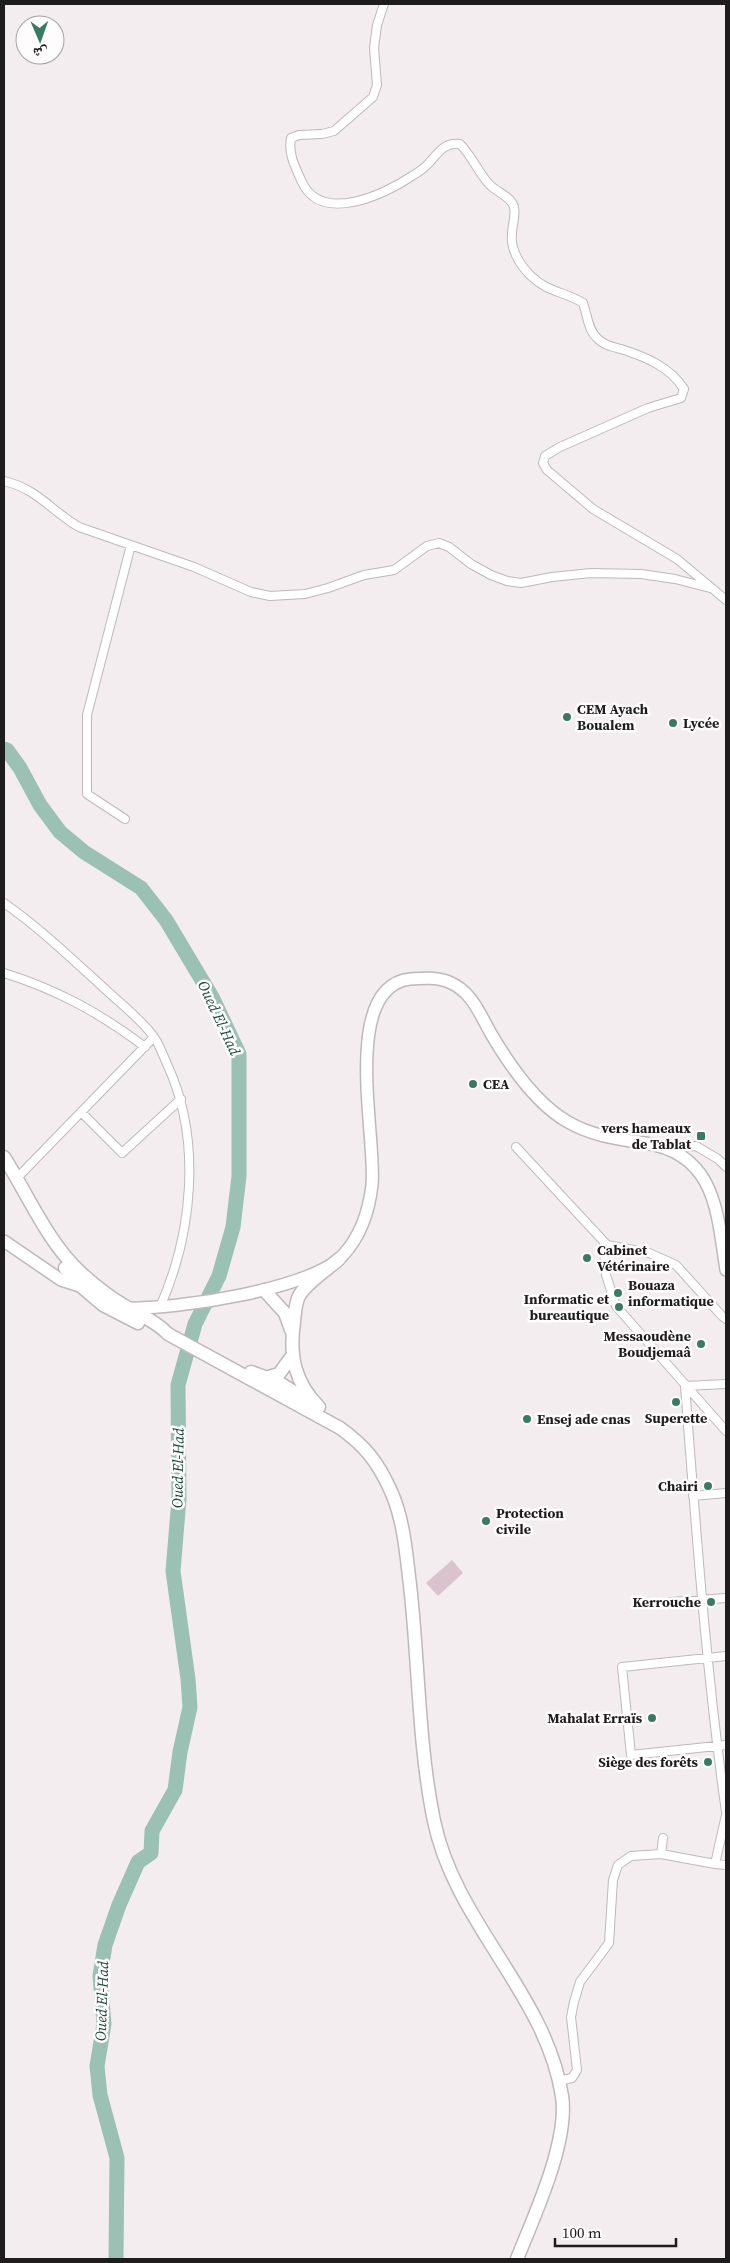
<svg xmlns="http://www.w3.org/2000/svg" width="730" height="2263" font-family="'Source Serif 4','Noto Naskh Arabic',serif">
  <style>
    .green { fill: #dac3cc }
    .lines { fill: none; stroke-linecap: round; stroke-linejoin: round }
    .river { stroke: #9bc1b4; stroke-width: 15 }
    .street-casing { stroke: #bfb8bb; stroke-width: 10 }
    .secondary-casing { stroke: #bfb8bb; stroke-width: 14 }
    .primary-casing { stroke: #bfb8bb; stroke-width: 15 }
    .street { stroke: #fff; stroke-width: 8 }
    .secondary { stroke: #fff; stroke-width: 11 }
    .primary { stroke: #fff; stroke-width: 12 }
    .poi-dot { fill: #3a7966; stroke: #fefcfd; stroke-width: 2 }
    .labels { text-anchor: middle; stroke-width: 5; stroke-linejoin: round; paint-order: stroke }
    .poi-label { font-size: 14px; font-weight: bold; fill: #1e1c1d; stroke: #fefcfd; text-anchor: start }
    .water-label { font-size: 15px; font-style: italic; fill: #164a3b; stroke: #fefcfd }
  </style>
  <rect width="100%" height="100%" fill="#f4edf0"/>
  <!-- green -->
  <path class="green" d="M 452,1560 L 463,1573 L 438,1596 L 426,1583 Z"/>
  <g class="lines">
    <!-- river -->
    <path class="river" d="M 4,749 L 7,750 L 20,768 L 40,805 L 60,832 L 84,852 L 141,888 L 166,920 L 212,997 L 239,1054 L 239,1176 L 233,1227 L 219,1276 L 195,1324 L 178,1385 L 179,1499 L 173,1571 L 188,1679 L 190,1707 L 180,1752 L 175,1790 L 152,1831 L 151,1853 L 138,1862 L 119,1905 L 105,1945 L 100,1976 L 104,2024 L 97,2066 L 100,2095 L 117,2158 L 116,2259"/>
    <defs>
      <path id="street" d="M 384,4 L 377,25 L 374,48 L 377,85 L 373,97 L 334,131 L 322,134 L 299,135 L 291,138 C 288,154 295,167 302,182 C 321,224 384,195 412,176 C 417,173 423,169 427,165 C 438,154 443,142 460,144 C 472,156 478,172 489,184 C 496,192 511,196 514,207 C 516,215 512,226 512,234 C 510,249 520,265 530,275 C 548,293 564,291 583,303 C 587,314 588,330 597,338 C 603,345 613,347 621,349 C 646,357 670,367 684,389 L 681,398 L 648,408 L 560,447 L 545,456 L 543,463 L 547,470 L 593,509 L 677,559 L 726,600
        M 4,481 C 38,489 51,511 79,527 L 194,567 L 251,592 L 270,596 L 305,594 L 328,588 L 364,575 L 394,570 L 427,546 L 439,543 L 449,547 L 471,564 L 491,575 L 507,581 L 521,583 L 552,577 L 591,573 L 641,574 L 675,579 L 710,588
        M 125,819 L 87,794 L 87,715 L 131,545
        M 4,903 C 40,928 72,959 105,989 C 121,1004 140,1018 154,1037 C 159,1044 163,1055 167,1064 C 202,1139 193,1233 160,1307
        M 4,973 C 58,990 100,1013 145,1047
        M 82,1113 L 122,1153 L 181,1099
        M 516,1147 L 607,1245 L 649,1253 L 676,1265 L 722,1316 L 726,1319
        M 667,1148 L 696,1146 L 718,1159 L 726,1167
        M 17,1178 L 154,1037
        M 607,1245 L 604,1262 L 606,1275 L 616,1306 L 726,1431
        M 685,1386 C 696,1528 706,1671 726,1812
        M 685,1386 L 726,1384
        M 693,1496 L 726,1493
        M 671,1602 L 726,1598
        M 726,1656 L 622,1667 L 631,1755 L 726,1745
        M 663,1838 L 661,1854 L 715,1864 L 726,1815
        M 715,1864 L 726,1865
        M 558,2081 L 572,2078 L 577,2070 L 571,2017 L 574,2002 L 580,1982 L 609,1943 L 613,1880 L 618,1865 L 631,1856 L 661,1854"/>
      <path id="secondary" d="M 4,1241 L 61,1280 L 86,1288
        M 127,1308 C 173,1310 315,1289 344,1254 C 361,1235 369,1211 372,1185 C 377,1139 340,987 410,979 C 423,978 437,977 449,982 C 471,991 479,1012 490,1032 C 508,1063 536,1104 568,1122 C 592,1136 618,1139 645,1143 C 716,1154 717,1212 726,1270"/>
      <path id="primary" d="M 4,1157 C 28,1195 47,1241 80,1272 C 93,1284 108,1296 123,1305 C 138,1314 156,1321 168,1334 L 340,1428 C 365,1446 377,1461 390,1489 C 404,1519 406,1553 410,1585 C 419,1663 418,1744 434,1821 C 455,1923 546,1994 562,2096 C 569,2142 534,2216 517,2259
        M 65,1268 L 83,1288 L 103,1305 L 138,1323
        M 264,1290 L 285,1313 L 291,1330
        M 251,1372 L 278,1382 L 309,1401
        M 265,1378 L 279,1374 L 292,1356
        M 319,1407 C 295,1383 289,1356 294,1322 C 295,1313 295,1304 299,1296 C 307,1282 327,1270 339,1259"/>
    </defs>
    <!-- street casing -->
    <use href="#street" class="street-casing"/>
    <!-- secondary casing -->
    <use href="#secondary" class="secondary-casing"/>
    <!-- primary casing -->
    <use href="#primary" class="primary-casing"/>
    <!-- street -->
    <use href="#street" class="street"/>
    <!-- secondary -->
    <use href="#secondary" class="secondary"/>
    <!-- primary -->
    <use href="#primary" class="primary"/>
  </g>
  <!-- markers -->
  <g class="poi-dot">
    <circle cx="567" cy="717" r="5"/>
    <circle cx="673" cy="723" r="5"/>
    <circle cx="473" cy="1084" r="5"/>
    <rect x="696" y="1131" width="10" height="10" rx="2.5"/>
    <circle cx="587" cy="1258" r="5"/>
    <circle cx="618" cy="1293" r="5"/>
    <circle cx="619" cy="1307" r="5"/>
    <circle cx="701" cy="1344" r="5"/>
    <circle cx="676" cy="1402" r="5"/>
    <circle cx="527" cy="1419" r="5"/>
    <circle cx="708" cy="1486" r="5"/>
    <circle cx="486" cy="1521" r="5"/>
    <circle cx="711" cy="1602" r="5"/>
    <circle cx="652" cy="1718" r="5"/>
    <circle cx="708" cy="1762" r="5"/>
  </g>
  <g class="labels">
    <!-- poi labels -->
    <g class="poi-label">
      <text x="577" y="714">CEM Ayach<tspan x="577" dy="16">Boualem</tspan></text>
      <text x="683" y="728">Lycée</text>
      <text x="483" y="1089">CEA</text>
      <text x="691" y="1133" text-anchor="end">vers hameaux<tspan x="691" dy="16">de Tablat</tspan></text>
      <text x="597" y="1255">Cabinet<tspan x="597" dy="16">Vétérinaire</tspan></text>
      <text x="628" y="1290">Bouaza<tspan x="628" dy="16">informatique</tspan></text>
      <text x="609" y="1304" text-anchor="end">Informatic et<tspan x="609" dy="16">bureautique</tspan></text>
      <text x="691" y="1341" text-anchor="end">Messaoudène<tspan x="691" dy="16">Boudjemaâ</tspan></text>
      <text x="676" y="1423" text-anchor="middle">Superette</text>
      <text x="537" y="1424">Ensej ade cnas</text>
      <text x="698" y="1491" text-anchor="end">Chairi</text>
      <text x="496" y="1518">Protection<tspan x="496" dy="16">civile</tspan></text>
      <text x="701" y="1607" text-anchor="end">Kerrouche</text>
      <text x="642" y="1723" text-anchor="end">Mahalat Erraïs</text>
      <text x="698" y="1767" text-anchor="end">Siège des forêts</text>
    </g>
    <!-- water labels -->
    <g class="water-label">
      <text transform="translate(219 1018) rotate(65)" y="5">Oued El-Had</text>
      <text transform="translate(178 1468) rotate(-89)" y="5">Oued El-Had</text>
      <text transform="translate(102 2001) rotate(-88)" y="5">Oued El-Had</text>
    </g>
  </g>
  <!-- border -->
  <rect width="730" height="2263" fill="none" stroke="#1e1c1d" stroke-width="10"/>
  <!-- north arrow -->
  <g transform="translate(40 40) rotate(178)"><circle r="24" fill="#fefcfd" stroke="#a4a2a3"/>
  <path d="M0-4L9 19L0 12L-9 19Z" fill="#3a7966"/>
  <text y="-8" font-size="14" font-weight="bold" text-anchor="middle" fill="#1e1c1d">ش</text>
  </g>
  <!-- scale -->
  <path d="M555 2238v8h121v-8" fill="none" stroke="#1e1c1d" stroke-width="2.5"/>
  <text x="562" y="2238" font-size="15" fill="#1e1c1d" stroke="#fefcfd" stroke-width="4" paint-order="stroke">100 m</text>
</svg>
